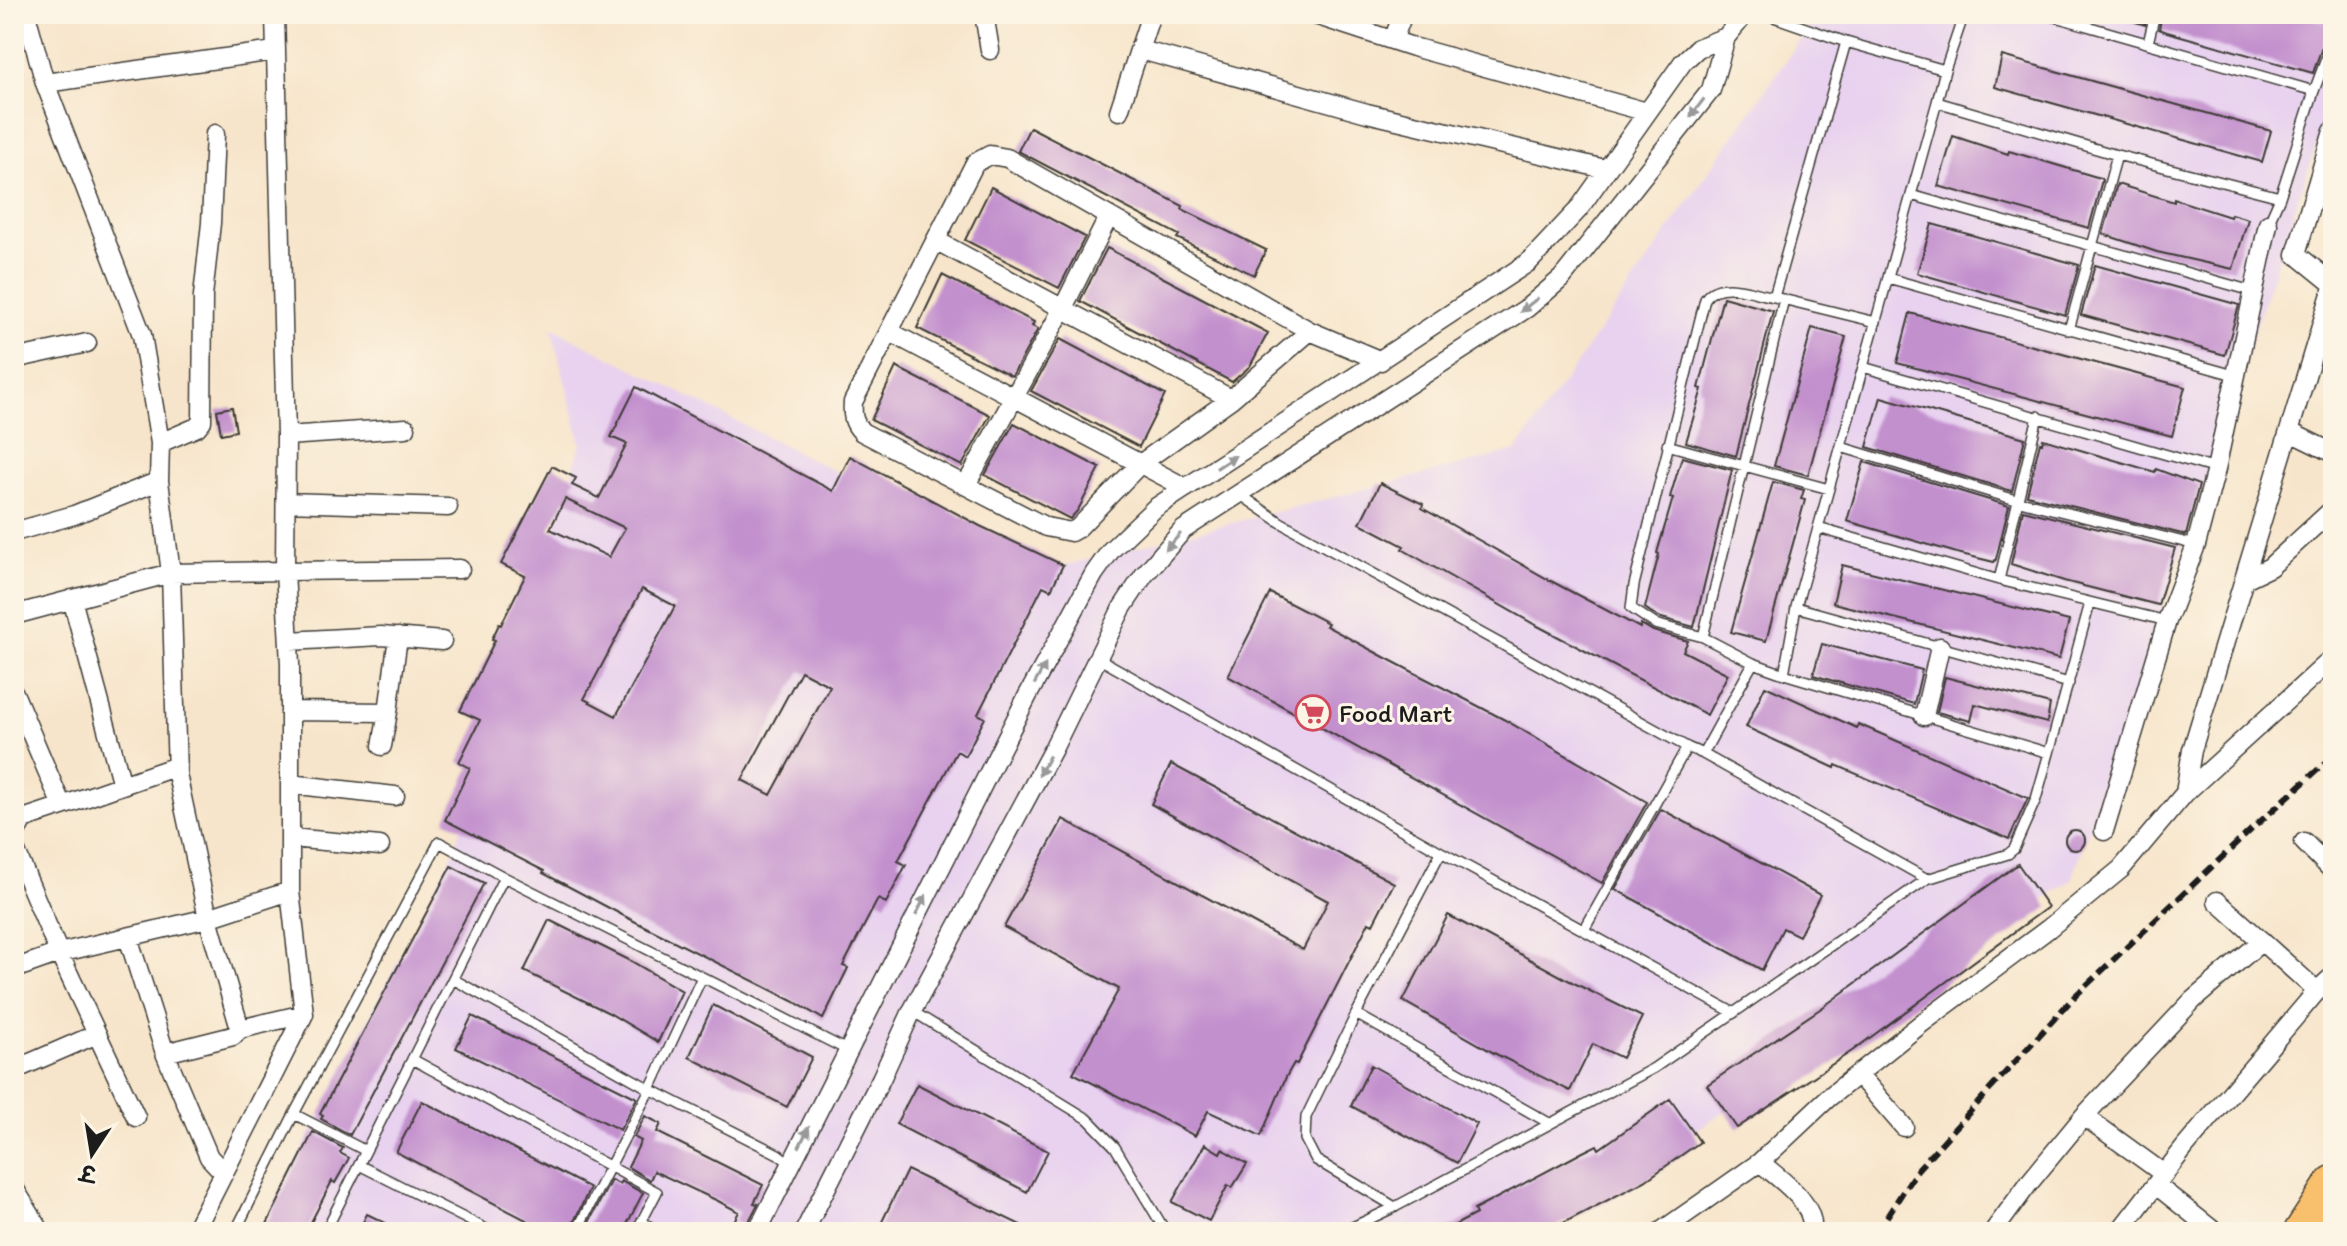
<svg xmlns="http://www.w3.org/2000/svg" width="2347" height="1246" font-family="Itim,'Playpen Sans Deva',sans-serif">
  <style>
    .built { fill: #e8d2ef }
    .building { fill: #c390ce; fill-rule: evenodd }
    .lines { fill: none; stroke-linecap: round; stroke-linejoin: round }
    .lane-casing { stroke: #3d3a36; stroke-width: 12 }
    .street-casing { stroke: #3d3a36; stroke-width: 21 }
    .highway-casing { stroke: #3d3a36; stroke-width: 37 }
    .lane { stroke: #fff; stroke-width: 9 }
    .street { stroke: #fff; stroke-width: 18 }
    .highway { stroke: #f8bf6c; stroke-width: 34 }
    .rail { stroke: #1c1c1c; stroke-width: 6; stroke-dasharray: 12 6; stroke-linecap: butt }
    .oneway { fill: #999 }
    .labels { text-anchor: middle; stroke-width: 6; stroke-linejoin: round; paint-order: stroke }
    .poi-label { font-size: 26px; fill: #1c1c1c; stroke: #fcf5e5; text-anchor: start }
  </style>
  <rect width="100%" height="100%" fill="#fcf5e5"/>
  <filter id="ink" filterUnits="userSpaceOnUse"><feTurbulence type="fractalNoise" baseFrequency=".0125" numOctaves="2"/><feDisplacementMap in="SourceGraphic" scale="16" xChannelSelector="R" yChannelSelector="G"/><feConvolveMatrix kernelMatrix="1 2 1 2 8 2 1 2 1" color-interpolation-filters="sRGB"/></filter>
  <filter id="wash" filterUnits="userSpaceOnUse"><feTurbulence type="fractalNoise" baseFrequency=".006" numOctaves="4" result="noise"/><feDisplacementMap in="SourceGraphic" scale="32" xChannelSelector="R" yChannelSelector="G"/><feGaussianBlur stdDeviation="1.8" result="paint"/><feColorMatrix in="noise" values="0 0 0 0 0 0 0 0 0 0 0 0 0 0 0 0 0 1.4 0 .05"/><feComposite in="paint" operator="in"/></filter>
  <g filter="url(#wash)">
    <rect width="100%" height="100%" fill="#f7e5cb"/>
    <!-- built -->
    <path class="built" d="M 1818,14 L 2333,14 L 2333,95 L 2072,880 L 1543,1232 L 260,1232 L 453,853 L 581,444 L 551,327 L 1035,573 L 1516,451 Z"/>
    <g id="blocks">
      <!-- building -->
      <path class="building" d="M 2124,14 L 2147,14 L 2145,25 L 2123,18 Z
        M 2162,14 L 2299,14 L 2330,24 L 2313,73 L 2167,32 L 2159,29 Z
        M 2002,56 L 2271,131 L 2262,162 L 1995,87 Z
        M 1030,127 L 1183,206 L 1182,209 L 1266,250 L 1254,275 L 1177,238 L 1179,235 L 1018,151 Z
        M 1953,136 L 2008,154 L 2009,151 L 2100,178 L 2102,180 L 2089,228 L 1938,186 Z
        M 2117,184 L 2174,202 L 2174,199 L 2230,217 L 2231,214 L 2248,219 L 2233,269 L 2157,252 L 2103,234 Z
        M 991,187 L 1085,237 L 1059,288 L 965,240 Z
        M 1932,224 L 2079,265 L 2065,315 L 1917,273 Z
        M 1107,248 L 1268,333 L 1250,366 L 1232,382 L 1080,301 Z
        M 2095,265 L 2239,305 L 2225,355 L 2081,315 Z
        M 942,275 L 1034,322 L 1032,326 L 1038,329 L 1012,376 L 917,328 Z
        M 1723,297 L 1773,311 L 1736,456 L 1686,442 L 1702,389 L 1699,388 Z
        M 1910,313 L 2185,387 L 2172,436 L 1897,363 Z
        M 1812,328 L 1846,337 L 1808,475 L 1774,466 Z
        M 1060,339 L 1165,395 L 1139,447 L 1031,391 Z
        M 896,367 L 990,415 L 962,466 L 871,420 Z
        M 636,387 L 833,491 L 850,456 L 980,526 L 1063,565 L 1051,590 L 1043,586 L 978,714 L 985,718 L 965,756 L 957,751 L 898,861 L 906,865 L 886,903 L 878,899 L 843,966 L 848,968 L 823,1019 L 793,1001 L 626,917 L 543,873 L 544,871 L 445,820 L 470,768 L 459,762 L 480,720 L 460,711 L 495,640 L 492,639 L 499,624 L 501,625 L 525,576 L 501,564 L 552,466 L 576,478 L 572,485 L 599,498 L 627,444 L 611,437 ZM 565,499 L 625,528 L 609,557 L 550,529 ZM 642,589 L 675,606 L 616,716 L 584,699 ZM 801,671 L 830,686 L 771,795 L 742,780 Z
        M 1881,397 L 2025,438 L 2012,491 L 1867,447 Z
        M 232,407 L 236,431 L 221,434 L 217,410 Z
        M 1014,423 L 1100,468 L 1078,510 L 1070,519 L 985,475 Z
        M 2043,439 L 2155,472 L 2156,469 L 2199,485 L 2186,535 L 2027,495 L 2040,442 L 2042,443 Z
        M 1682,457 L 1732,470 L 1694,627 L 1658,617 L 1645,608 L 1659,554 L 1657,553 L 1673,498 L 1670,497 Z
        M 1864,462 L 2009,506 L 1996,559 L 1994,562 L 1957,553 L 1847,521 Z
        M 1773,482 L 1804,490 L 1801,499 L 1805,500 L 1766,641 L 1731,632 Z
        M 1380,483 L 1423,504 L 1422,508 L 1551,581 L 1640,628 L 1641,624 L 1653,631 L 1688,641 L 1683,651 L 1728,674 L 1707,715 L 1532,623 L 1402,549 L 1404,546 L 1360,523 Z
        M 2023,510 L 2175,548 L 2158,605 L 2064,581 L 2011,564 Z
        M 1842,565 L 2069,621 L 2059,659 L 1833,603 Z
        M 1270,593 L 1328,623 L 1326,626 L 1386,658 L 1505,720 L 1647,802 L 1602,883 L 1228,676 Z
        M 1822,644 L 1922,670 L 1914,704 L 1813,675 Z
        M 1945,677 L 2050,704 L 2047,723 L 1975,704 L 1971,721 L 1937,712 Z
        M 1765,686 L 1857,728 L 1858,724 L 2028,798 L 2009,839 L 1836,765 L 1835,768 L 1746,727 Z
        M 1171,764 L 1394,883 L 1373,924 L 1369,922 L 1297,1064 L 1294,1063 L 1286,1077 L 1261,1136 L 1208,1111 L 1195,1136 L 1073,1073 L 1119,989 L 1004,927 L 1063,819 L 1303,950 L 1328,901 L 1151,804 Z
        M 1661,809 L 1820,895 L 1799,936 L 1783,928 L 1762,970 L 1615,889 Z
        M2065 840a10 10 0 1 1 20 0a10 10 0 1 1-20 0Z
        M 2018,864 L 2048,907 L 1852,1051 L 1737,1128 L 1707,1085 L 1823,1007 Z
        M 451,866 L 484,883 L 350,1135 L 321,1119 L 323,1116 L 320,1114 Z
        M 1448,915 L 1566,979 L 1642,1017 L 1622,1058 L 1593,1044 L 1570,1091 L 1494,1053 L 1403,1001 Z
        M 549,920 L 631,961 L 682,991 L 658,1042 L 609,1013 L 524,971 Z
        M 713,1005 L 812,1057 L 787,1107 L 689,1057 Z
        M 472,1016 L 637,1098 L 620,1130 L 456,1048 Z
        M 1371,1065 L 1477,1124 L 1457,1163 L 1351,1106 Z
        M 917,1084 L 1048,1151 L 1027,1192 L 896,1124 Z
        M 1670,1099 L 1700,1142 L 1645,1181 L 1546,1232 L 1442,1232 L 1476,1214 L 1474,1210 L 1583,1152 L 1597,1145 L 1599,1149 Z
        M 422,1101 L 590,1188 L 569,1232 L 549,1232 L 396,1152 Z
        M 645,1116 L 661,1124 L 657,1132 L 763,1185 L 754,1203 L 758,1204 L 746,1227 L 734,1221 L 739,1212 L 718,1201 L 654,1171 L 650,1180 L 628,1167 L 641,1141 L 634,1137 Z
        M 313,1132 L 343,1148 L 340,1153 L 349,1158 L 335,1183 L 332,1181 L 306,1232 L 263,1232 Z
        M 1205,1144 L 1220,1153 L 1222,1149 L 1247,1164 L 1232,1188 L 1228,1185 L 1209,1221 L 1172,1202 Z
        M 907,1170 L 1035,1232 L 877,1232 Z
        M 611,1180 L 619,1184 L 621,1181 L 643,1193 L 623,1232 L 584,1232 Z
        M 367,1214 L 404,1232 L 358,1232 Z"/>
    </g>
  </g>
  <g filter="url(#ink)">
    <use href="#blocks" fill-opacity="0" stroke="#3d3a36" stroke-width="2"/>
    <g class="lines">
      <defs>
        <path id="lane" d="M 1765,14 L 1846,42 L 1945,70 L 1937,102 L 2117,155 L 2280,197 L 2268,224
          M 2045,14 L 2314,91 L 2280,197
          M 1846,42 L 1774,297 L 1876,322
          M 2148,43 L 2155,14
          M 1945,70 L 1964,14
          M 2314,91 L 2333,40
          M 1937,102 L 1818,528 L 1999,580 L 2167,621
          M 1911,195 L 2252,291
          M 1888,278 L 2234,375
          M 2069,330 L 2117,155
          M 1863,367 L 2216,469
          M 1667,445 L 1829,489
          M 1841,447 L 2016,500 L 2196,545
          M 1238,493 L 1280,522 L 1687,747
          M 1999,580 L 2038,416
          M 1796,607 L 2069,683
          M 1703,637 L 1784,299
          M 1098,658 L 1441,852 L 1734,1013
          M 1753,663 L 1703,754 L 1927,879
          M 1784,674 L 1796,607 L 1818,528
          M 2049,753 L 2090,603
          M 1584,930 L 1687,747 L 1703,754
          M 453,979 L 650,1089 L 778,1154 L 791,1164
          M 912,1011 L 1088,1119 L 1115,1147 L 1166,1232
          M 1356,1014 L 1549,1123
          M 412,1059 L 657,1192 L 636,1232
          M 366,1151 L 294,1114 L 439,842 L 504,877
          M 359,1165 L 492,1232
          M 1395,1207 L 1316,1160 L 1305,1139 L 1306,1117 L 1356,1014 L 1441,852
          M 642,1222 L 659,1232
          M 235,1232 L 294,1114
          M 325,1232 L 504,877 L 847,1050
          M 576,1232 L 650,1089 L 702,977
          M 1342,1232 L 1395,1207 L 1654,1068 L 1927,879 L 2008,854 L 2014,849 L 2036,799 L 2049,753 L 1784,674 L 1753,663 L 1703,637 L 1655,624 L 1631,608 L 1634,585 L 1705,299 C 1719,278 1753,293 1774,297"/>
        <path id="street" d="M 26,14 L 45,83 L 142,335 L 160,443 L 159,481 L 171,573 L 177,774 L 208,918 L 240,1029 L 304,1014 L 194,1232
          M 984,14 L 990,50
          M 1312,14 L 1413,47 L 1647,112
          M 1393,40 L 1403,14
          M 1141,50 L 1367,113 L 1605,169
          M 45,83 L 275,51
          M 1119,111 L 1151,14
          M 2333,131 L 2296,254 L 2333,284
          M 937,241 L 1231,399
          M 1310,331 L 1231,399 L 1140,464 L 1078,528 L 1071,532 L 1046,527 L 862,432 C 853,423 852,415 853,402 L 975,163 L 990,155 L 1007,158 L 1310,331 L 1381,361
          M 890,332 L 1186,488
          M 14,359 L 87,343
          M 2290,432 L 2333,453
          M 286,436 L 406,428
          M 160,443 L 197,427 L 202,421 L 203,296 L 211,223 L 215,134
          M 966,485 L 1063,308 L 1109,216
          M 286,502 L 448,507
          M 14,532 L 74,515 L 159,481
          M 2245,579 L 2270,567 L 2333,509
          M 72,599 L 122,785 L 177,766
          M 14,615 L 171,573 L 285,571 L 286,436 L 275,14
          M 289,641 L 381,636 L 442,641
          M 14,693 L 62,806 L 122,785
          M 290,711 L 388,712 L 398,637
          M 1924,716 L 1940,647
          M 382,746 L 388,712
          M 290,784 L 395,796
          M 2185,793 L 2333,658
          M 2104,831 L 2167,621 L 2196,545 L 2216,469 L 2268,224
          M 290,838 L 380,846
          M 14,842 L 15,834 L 23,819 L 62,806
          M 2304,842 L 2333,871
          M 14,847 L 59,953 L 136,1117
          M 290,891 L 290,664 L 285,571 L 460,569
          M 2217,901 L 2317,991
          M 128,937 L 165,1053 L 233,1036 L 240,1029
          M 14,969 L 59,953 L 208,918 L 290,891 L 304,1014
          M 165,1053 L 209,1157 L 224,1173
          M 14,1070 L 97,1034
          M 1858,1074 L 1904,1127
          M 2084,1116 L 2193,1000 L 2262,941
          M 1760,1162 L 1828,1098 L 1922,1023 L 2048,929 L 2121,869 L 2185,793 L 2192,750 L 2333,287
          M 2156,1185 L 2215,1232
          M 14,1188 L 41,1232
          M 757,1232 L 1028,695 L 1094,574 L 1111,550 L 1155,508 L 1529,262 L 1578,210 L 1683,62 L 1698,48 L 1726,37
          M 804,1232 L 881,1079 L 912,1011 L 1053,749 L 1122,608 L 1144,575 L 1183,530 L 1527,308 L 1562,278 L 1711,90 L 1726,37 L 1745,14
          M 1660,1232 L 1760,1162 C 1780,1180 1816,1202 1812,1232
          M 1993,1232 L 2029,1183 L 2084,1116 L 2164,1174
          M 2119,1232 L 2185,1147 L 2317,991 L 2333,976"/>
        <path id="highway" d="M 2301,1232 L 2333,1183
          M 2332,1232 L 2333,1230"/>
      </defs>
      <!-- lane casing -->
      <use href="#lane" class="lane-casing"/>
      <!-- street casing -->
      <use href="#street" class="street-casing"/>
      <!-- highway casing -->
      <use href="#highway" class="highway-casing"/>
      <!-- lane -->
      <use href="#lane" class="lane"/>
      <!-- street -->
      <use href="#street" class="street"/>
      <!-- highway -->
      <use href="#highway" class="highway"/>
      <!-- rail -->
      <path class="rail" d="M 1877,1232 L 1917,1170 L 2074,997 L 2252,829 L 2333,756"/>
    </g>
    <!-- one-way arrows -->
    <defs><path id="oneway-solid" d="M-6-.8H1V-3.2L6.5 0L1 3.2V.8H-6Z" transform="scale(2)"/></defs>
    <g class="oneway">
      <use href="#oneway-solid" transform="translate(1697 108) rotate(127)"/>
      <use href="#oneway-solid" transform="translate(1529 305) rotate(142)"/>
      <use href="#oneway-solid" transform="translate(1226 462) rotate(-33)"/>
      <use href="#oneway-solid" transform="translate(1173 542) rotate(131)"/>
      <use href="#oneway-solid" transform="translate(1040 674) rotate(-61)"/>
      <use href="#oneway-solid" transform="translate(1044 766) rotate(118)"/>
      <use href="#oneway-solid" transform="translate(921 905) rotate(-63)"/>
      <use href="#oneway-solid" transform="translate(804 1137) rotate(-64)"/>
    </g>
  </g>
  <!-- icons -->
  <defs>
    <symbol id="supermarket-ring" viewBox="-11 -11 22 22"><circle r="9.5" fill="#fcf5e5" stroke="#d1495b" stroke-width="1.5"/><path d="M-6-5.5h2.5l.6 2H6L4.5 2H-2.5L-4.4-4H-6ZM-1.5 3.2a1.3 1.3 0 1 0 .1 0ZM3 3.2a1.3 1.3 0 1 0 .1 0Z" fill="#d1495b"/></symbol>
  </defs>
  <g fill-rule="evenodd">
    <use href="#supermarket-ring" x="1293" y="693" width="40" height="40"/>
  </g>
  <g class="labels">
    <!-- poi labels -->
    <g class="poi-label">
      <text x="1339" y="722">Food Mart</text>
    </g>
  </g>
  <!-- margin -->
  <rect width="2347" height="1246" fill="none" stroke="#fcf5e5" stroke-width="48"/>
  <!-- north arrow -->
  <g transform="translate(92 1154) rotate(192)" stroke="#fcf5e5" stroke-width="6" paint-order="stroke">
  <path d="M0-6L14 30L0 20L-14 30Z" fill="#1c1c1c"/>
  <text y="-12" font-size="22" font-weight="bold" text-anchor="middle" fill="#1c1c1c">उ</text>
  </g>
</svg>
